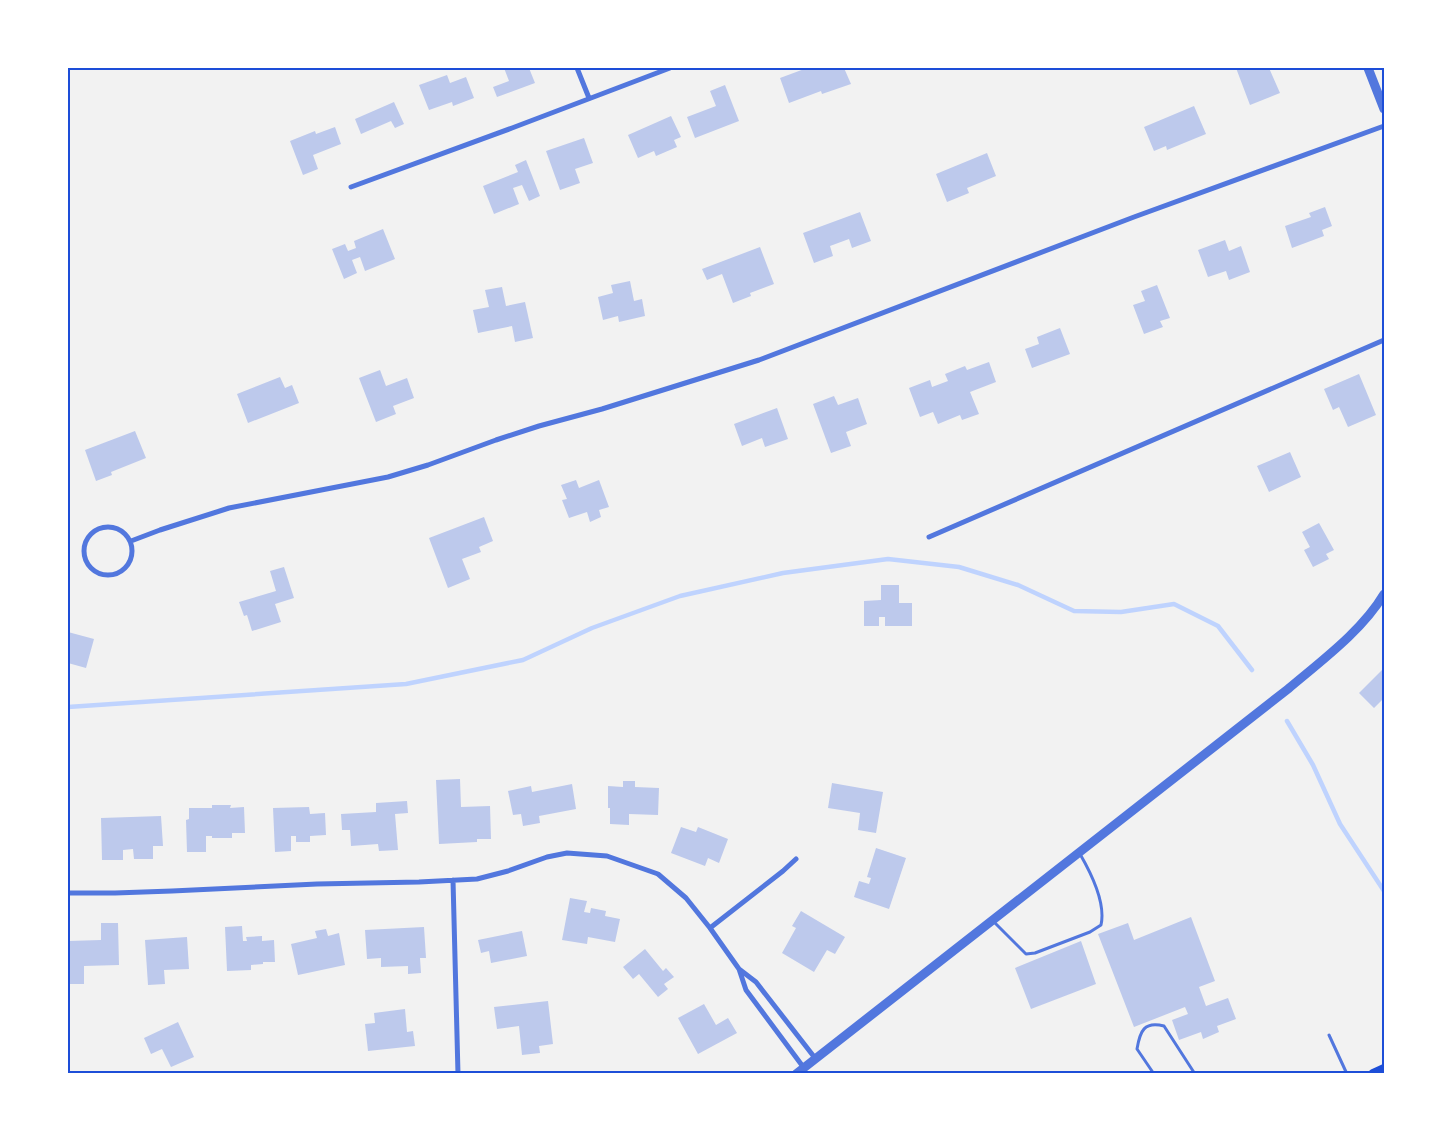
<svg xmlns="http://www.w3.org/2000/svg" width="1452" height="1141" font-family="Poppins,sans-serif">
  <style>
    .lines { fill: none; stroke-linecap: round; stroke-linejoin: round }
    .stream { stroke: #bfd3fe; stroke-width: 4.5 }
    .building { fill: #bdc9ec }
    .service { stroke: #5277de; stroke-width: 3 }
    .minor { stroke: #5277de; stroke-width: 5 }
    .tertiary { stroke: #5277de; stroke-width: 9 }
    .secondary { stroke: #1d4ed8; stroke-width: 10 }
    .neatline { fill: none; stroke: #1d4ed8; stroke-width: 2 }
  </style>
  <rect width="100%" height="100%" fill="#f2f2f2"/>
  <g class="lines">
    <!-- stream -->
    <path class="stream" d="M 68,707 L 406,684 L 523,660 L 592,628 L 680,596 L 783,573 L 888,559 L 959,567 L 1018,585 L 1074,611 L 1121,612 L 1174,604 L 1218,626 L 1252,670
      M 1287,721 L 1313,765 L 1340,824 L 1384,891"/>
  </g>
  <!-- building -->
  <path class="building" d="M 504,68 L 529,68 L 535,83 L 497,97 L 493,87 L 509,81 Z
    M 807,68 L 844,68 L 851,84 L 822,94 L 821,91 L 789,103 L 780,78 Z
    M 1236,68 L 1269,68 L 1280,93 L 1250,105 Z
    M 447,75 L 450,83 L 466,77 L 474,98 L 453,106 L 452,102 L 429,110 L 419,85 Z
    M 725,85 L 739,121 L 695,138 L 687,117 L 716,106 L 710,91 Z
    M 394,102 L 404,124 L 395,128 L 391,121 L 361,134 L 355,119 Z
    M 1194,106 L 1206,134 L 1167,150 L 1166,146 L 1154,151 L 1144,127 Z
    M 671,116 L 681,137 L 674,140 L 677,147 L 656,156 L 654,151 L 638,158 L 628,135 Z
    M 335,127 L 341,144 L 313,155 L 318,169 L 303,175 L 290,141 L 315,131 L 316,134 Z
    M 584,138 L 593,163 L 575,169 L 580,183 L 560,190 L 546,151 Z
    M 987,153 L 996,176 L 967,188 L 969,193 L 947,202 L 936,174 Z
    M 526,160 L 540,196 L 529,201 L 522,185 L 513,188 L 519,204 L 494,214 L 483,186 L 518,172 L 515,165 Z
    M 1325,207 L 1332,226 L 1322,230 L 1324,236 L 1292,248 L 1285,226 L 1311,217 L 1309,213 Z
    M 860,212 L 871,241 L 852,248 L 849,239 L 830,246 L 833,256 L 814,263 L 803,233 Z
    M 383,229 L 395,259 L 365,271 L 360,257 L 352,260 L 357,273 L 344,279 L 332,249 L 345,244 L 348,251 L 356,248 L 354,241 Z
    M 1225,240 L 1229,251 L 1241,246 L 1250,272 L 1229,280 L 1226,271 L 1208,277 L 1198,250 Z
    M 760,247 L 774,284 L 750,293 L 751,296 L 733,303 L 722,274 L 707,280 L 702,269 Z
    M 630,281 L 634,301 L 642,299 L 645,316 L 619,322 L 618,316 L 603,320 L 598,297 L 613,293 L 611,285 Z
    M 1157,285 L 1170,318 L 1160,321 L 1163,327 L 1144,334 L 1133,305 L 1145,301 L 1141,291 Z
    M 502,287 L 506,306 L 525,302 L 533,338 L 515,342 L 512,326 L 478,333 L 473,310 L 489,307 L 485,290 Z
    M 1060,328 L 1070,354 L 1032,368 L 1025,349 L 1039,344 L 1037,337 Z
    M 989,362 L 996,382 L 970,392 L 979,414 L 962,420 L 960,415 L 938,424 L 933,412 L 920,417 L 909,388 L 930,380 L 932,387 L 948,381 L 945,374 L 965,366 L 967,370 Z
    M 380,370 L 386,386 L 407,378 L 414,398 L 393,406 L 396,414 L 376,422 L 359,378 Z
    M 1359,374 L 1376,415 L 1348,427 L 1339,407 L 1333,410 L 1324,389 Z
    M 280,377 L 285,388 L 292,385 L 299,403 L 248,423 L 237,394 Z
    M 834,396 L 838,405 L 858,398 L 867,424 L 846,432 L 851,446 L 831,453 L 813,404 Z
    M 777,408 L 788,439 L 765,447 L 762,438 L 742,446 L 734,424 Z
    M 135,431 L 146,458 L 111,472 L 112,475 L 96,481 L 85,450 Z
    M 1290,452 L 1301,477 L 1269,492 L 1257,466 Z
    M 576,480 L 579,488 L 599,480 L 609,507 L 599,510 L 601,517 L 590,522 L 587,512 L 569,518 L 562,500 L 567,499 L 561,485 Z
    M 484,517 L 493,541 L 479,547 L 481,552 L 462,559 L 470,579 L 448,588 L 429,538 Z
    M 1319,523 L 1334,550 L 1326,554 L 1329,559 L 1313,567 L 1304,550 L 1310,547 L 1302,532 Z
    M 284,567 L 294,598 L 275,604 L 281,622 L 252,631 L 247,615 L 244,616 L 239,602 L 276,591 L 270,571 Z
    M 881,585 L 899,585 L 899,603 L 912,603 L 912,626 L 885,626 L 885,617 L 879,617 L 879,626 L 864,626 L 864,601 L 881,600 Z
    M 68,632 L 94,639 L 86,668 L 68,663 Z
    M 1384,668 L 1384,698 L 1374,708 L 1359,693 Z
    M 460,779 L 461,807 L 490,806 L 491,839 L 477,839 L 477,842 L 439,844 L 436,780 Z
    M 623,781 L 635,781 L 635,787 L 659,788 L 658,815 L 629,814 L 629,825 L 610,824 L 610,808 L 608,808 L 608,786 L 623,787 Z
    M 832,783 L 883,792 L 876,833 L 858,830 L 860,813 L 828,808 Z
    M 572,784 L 576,809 L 539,816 L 540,823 L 523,826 L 521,814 L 513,815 L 508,791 L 531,786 L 532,792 Z
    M 407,801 L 408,813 L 395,814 L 398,850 L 379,851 L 378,844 L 351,846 L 350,830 L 342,830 L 341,814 L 376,812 L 376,803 Z
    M 212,805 L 231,805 L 230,808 L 244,807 L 245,833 L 232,833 L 232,838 L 212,838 L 212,836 L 206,836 L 206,852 L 187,852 L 186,820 L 189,819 L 189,808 L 212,808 Z
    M 309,807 L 310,814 L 325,813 L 326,835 L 310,836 L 310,842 L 296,842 L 296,836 L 291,836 L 291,851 L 275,852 L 273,808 Z
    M 161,816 L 163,846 L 153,846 L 153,859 L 134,859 L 133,849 L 123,850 L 123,860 L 102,860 L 101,818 Z
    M 681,827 L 696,832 L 698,827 L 728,839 L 719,863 L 708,858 L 705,866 L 671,853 Z
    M 876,848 L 906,858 L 889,909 L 854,897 L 859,881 L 869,884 L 871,878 L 867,877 Z
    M 570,898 L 587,901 L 584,912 L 590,913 L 591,908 L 606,911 L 605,916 L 620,919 L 615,942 L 588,937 L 587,944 L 562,940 Z
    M 801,911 L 845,937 L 835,954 L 827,950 L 814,972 L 782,953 L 796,928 L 792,926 Z
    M 1191,917 L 1215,981 L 1199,987 L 1206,1006 L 1228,998 L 1236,1019 L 1217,1026 L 1219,1032 L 1203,1039 L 1201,1032 L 1179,1040 L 1172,1020 L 1188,1014 L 1185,1007 L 1134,1027 L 1098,934 L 1128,923 L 1134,940 Z
    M 101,923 L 118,923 L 119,965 L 84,966 L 84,984 L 70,984 L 69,973 L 68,973 L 68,941 L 101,940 Z
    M 242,926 L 243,941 L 247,941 L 246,937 L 262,936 L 262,941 L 274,940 L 275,962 L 263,962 L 263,964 L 251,965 L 251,970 L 227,971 L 225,927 Z
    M 424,927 L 426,958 L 420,958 L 421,973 L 408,974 L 408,966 L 381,967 L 381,958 L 367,959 L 365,930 Z
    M 326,929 L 328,936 L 339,933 L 345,965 L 298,975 L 291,944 L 317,938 L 315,931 Z
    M 522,931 L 527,956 L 491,963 L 489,951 L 481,953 L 478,940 Z
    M 187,937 L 189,969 L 164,970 L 165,984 L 148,985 L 145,940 Z
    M 1081,941 L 1096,984 L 1031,1009 L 1015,968 Z
    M 645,949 L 663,971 L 666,968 L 674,977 L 664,984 L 668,989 L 658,997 L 639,974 L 633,979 L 623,967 Z
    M 548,1001 L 553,1044 L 539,1046 L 540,1053 L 522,1055 L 519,1026 L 497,1029 L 494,1007 Z
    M 704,1004 L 716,1025 L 728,1018 L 737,1033 L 698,1054 L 678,1018 Z
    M 405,1009 L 407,1032 L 413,1031 L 415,1046 L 368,1051 L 365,1024 L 375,1023 L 374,1013 Z
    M 178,1022 L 194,1057 L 171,1067 L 162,1049 L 151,1054 L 144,1038 Z"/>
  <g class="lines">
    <!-- service -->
    <path class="service" d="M 993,921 L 1026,954 L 1035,953 L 1090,932 L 1101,925 C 1106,903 1091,873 1080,854
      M 1329,1035 L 1347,1074
      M 1154,1074 L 1137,1049 C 1140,1031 1144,1021 1164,1026 L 1195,1074"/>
    <!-- minor -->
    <path class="minor" d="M 577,68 L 589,98
      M 351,187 L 512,128 L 670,68
      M84 551a24 24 0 1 1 48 0a24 24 0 1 1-48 0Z
      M 929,537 L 1384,340
      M 131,541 L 160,530 L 229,508 L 388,477 L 428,465 L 496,440 L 539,426 L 602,409 L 759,360 L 1134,217 L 1384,126
      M 453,880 L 458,1074
      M 68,893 L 115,893 L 172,891 L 317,884 L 419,882 L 477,879 L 508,871 L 547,857 L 567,853 L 607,856 L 658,874 L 686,898 L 710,928 L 739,969 L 746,990 L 804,1068
      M 710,928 L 783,871 L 796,859
      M 739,969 L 756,982 L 815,1058"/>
    <!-- tertiary -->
    <path class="tertiary" d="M 1368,68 L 1384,109
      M 796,1074 L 1288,689 C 1321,661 1362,631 1384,594"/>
    <!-- secondary -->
    <path class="secondary" d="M 1373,1074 L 1384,1069"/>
  </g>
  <!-- border -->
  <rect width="1452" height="1141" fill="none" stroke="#ffffff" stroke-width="138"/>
  <rect x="69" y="69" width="1314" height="1003" class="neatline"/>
</svg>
